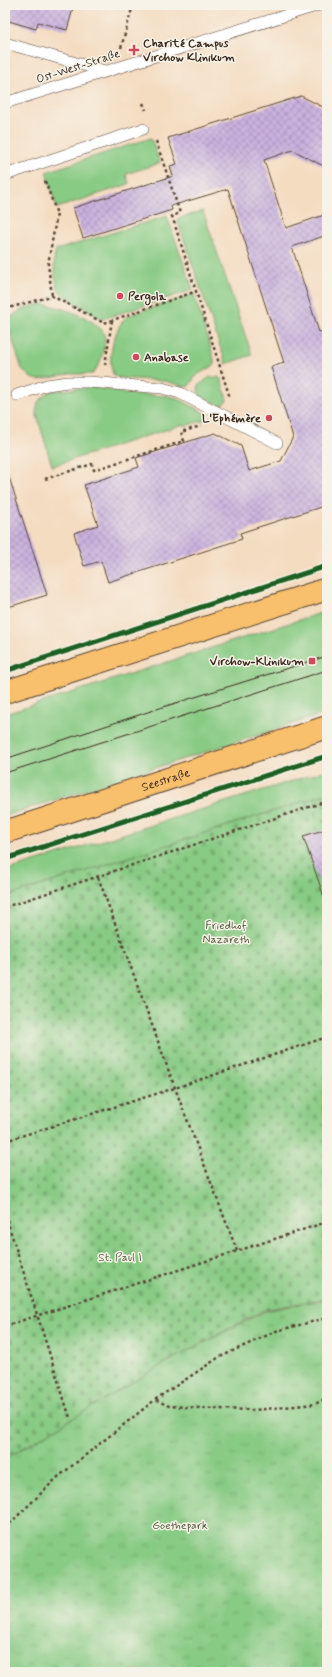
<svg xmlns="http://www.w3.org/2000/svg" width="332" height="1677" font-family="Mynerve,sans-serif">
  <style>
    .grass { fill: #88cb84; stroke: #627a51 }
    .cemetery { fill: url(#cemetery-stones); stroke: #627a51 }
    .park { fill: url(#park-tufts); stroke: #627a51 }
    .building { fill: url(#building-cross-hatch) }
    .lines { fill: none; stroke-linecap: round; stroke-linejoin: round }
    .lane-casing { stroke: #574536; stroke-width: 12 }
    .primary-casing { stroke: #574536; stroke-width: 24 }
    .path { stroke: #574536; stroke-width: 2.5; stroke-dasharray: 3 3; stroke-linecap: butt }
    .lane { stroke: #fff; stroke-width: 11 }
    .primary { stroke: #f8bf6c; stroke-width: 22 }
    .tram { stroke: #3b2a1e; stroke-width: 1 }
    .cycleway-casing { stroke: #f7f3e8; stroke-width: 8 }
    .cycleway { stroke: #1b5e20; stroke-width: 5 }
    .poi-dot { fill: #d1495b; stroke: #f7f3e8; stroke-width: 1.5 }
    .labels { text-anchor: middle; stroke-width: 3; stroke-linejoin: round; paint-order: stroke }
    .poi-label { font-size: 12px; font-weight: bold; fill: #3b2a1e; stroke: #f7f3e8; text-anchor: start }
    .street-label { font-size: 12px; fill: #3b2a1e; stroke: #f7f3e8 }
    .park-label { font-size: 12px; fill: #525a3d; stroke: #f7f3e8 }
  </style>
  <defs>
    <pattern id="cemetery-stones" width="16" height="16" patternUnits="userSpaceOnUse"><rect width="16" height="16" fill="#88cb84"/><path d="M2 7V4a2 2 0 0 1 4 0v3zM10 15v-3a2 2 0 0 1 4 0v3z" fill="#76ae72"/></pattern>
    <pattern id="park-tufts" width="24" height="20" patternUnits="userSpaceOnUse"><rect width="24" height="20" fill="#88cb84"/><path d="M3 7l-1-3M5 7V3M7 7l1-3M15 17l-1-3M17 17v-4M19 17l1-3" fill="none" stroke="#76ae72"/></pattern>
    <pattern id="building-cross-hatch" width="8" height="8" patternUnits="userSpaceOnUse"><rect width="8" height="8" fill="#cab2df"/><path d="M0 0l8 8M0 8l8-8" fill="none" stroke="#a591b4"/></pattern>
  </defs>
  <rect width="100%" height="100%" fill="#f7f3e8"/>
  <filter id="ink" filterUnits="userSpaceOnUse"><feTurbulence type="fractalNoise" baseFrequency=".025" numOctaves="2"/><feDisplacementMap in="SourceGraphic" scale="8" xChannelSelector="R" yChannelSelector="G"/><feConvolveMatrix kernelMatrix="1 2 1 2 8 2 1 2 1" color-interpolation-filters="sRGB"/></filter>
  <filter id="wash" filterUnits="userSpaceOnUse"><feTurbulence type="fractalNoise" baseFrequency=".012" numOctaves="4" result="noise"/><feDisplacementMap in="SourceGraphic" scale="16" xChannelSelector="R" yChannelSelector="G"/><feGaussianBlur stdDeviation="0.9" result="paint"/><feColorMatrix in="noise" values="0 0 0 0 0 0 0 0 0 0 0 0 0 0 0 0 0 1.4 0 .05"/><feComposite in="paint" operator="in"/></filter>
  <g filter="url(#wash)">
    <rect width="100%" height="100%" fill="#f4dcc1"/>
    <!-- grass -->
    <path class="grass" d="M 151,138 L 160,163 L 126,174 L 129,184 L 57,208 L 46,172 Z
      M 203,211 L 252,355 L 226,364 L 177,219 Z
      M 167,216 L 193,290 L 102,319 L 71,300 L 58,290 C 55,277 52,263 56,250 Z
      M 194,294 L 214,359 L 214,365 C 209,370 202,371 197,375 C 193,379 192,384 187,387 L 164,381 L 120,378 L 114,376 C 106,361 114,328 127,316 Z
      M 42,304 C 58,306 98,318 104,334 C 106,340 104,347 103,352 C 101,361 98,368 92,374 L 70,374 L 39,380 L 31,378 L 22,369 L 7,323 C 15,310 27,307 42,304 Z
      M 210,377 L 218,377 L 221,379 L 227,399 L 226,402 L 222,406 L 200,396 L 198,389 L 199,385 Z
      M 93,387 L 132,394 L 168,396 L 177,398 L 203,412 L 206,415 L 205,420 L 185,426 L 184,424 L 52,466 L 36,412 L 38,402 L 50,391 Z
      M 327,611 L 327,713 L 5,816 L 5,714 Z
      M 327,770 L 327,794 L 5,897 L 5,871 Z"/>
    <!-- cemetery -->
    <path class="cemetery" d="M 327,794 L 327,1298 L 264,1310 L 167,1362 L 5,1459 L 5,897 Z"/>
    <!-- park -->
    <path class="park" d="M 327,1299 L 327,1672 L 5,1672 L 5,1459 L 167,1362 L 265,1311 Z"/>
    <g id="blocks">
      <!-- building -->
      <path class="building" d="M 5,5 L 74,5 L 67,30 L 38,22 L 36,29 L 5,20 Z
        M 301,96 L 327,109 L 327,168 L 293,150 L 264,160 L 286,228 L 327,214 L 327,235 L 292,247 L 319,332 L 327,330 L 327,505 L 240,533 L 242,539 L 108,582 L 101,561 L 84,566 L 74,533 L 98,525 L 84,485 L 139,467 L 136,458 L 215,433 L 241,446 L 249,471 L 281,461 L 293,437 L 271,367 L 284,363 L 228,189 L 171,206 L 172,210 L 83,238 L 73,208 L 173,176 L 170,166 L 177,164 L 168,138 Z
        M 9,477 L 47,595 L 5,608 L 5,478 Z
        M 327,829 L 327,897 L 324,897 L 303,836 Z"/>
    </g>
  </g>
  <g filter="url(#ink)">
    <use href="#blocks" fill-opacity="0" stroke="#574536" stroke-width="1"/>
    <g class="lines">
      <defs>
        <path id="lane" d="M 5,43 L 105,71
          M 5,103 L 319,5
          M 5,175 L 143,129
          M 17,395 L 47,385 L 68,382 L 89,382 L 162,388 L 180,393 L 277,443"/>
        <g id="primary">
          <path d="M 5,692 L 327,589"/>
          <path id="s1" d="M 5,832 L 327,727"/>
        </g>
      </defs>
      <!-- lane casing -->
      <use href="#lane" class="lane-casing"/>
      <!-- primary casing -->
      <use href="#primary" class="primary-casing"/>
      <!-- path -->
      <path class="path" d="M 121,48 L 133,5
        M 143,103 L 146,110
        M 156,141 L 180,213 L 172,216 L 230,398
        M 45,181 L 57,214 L 48,264 L 52,296
        M 5,309 L 52,296 L 104,323 L 197,291
        M 105,365 L 112,320
        M 45,479 L 92,464 L 94,470 L 184,441 L 181,432 L 201,426
        M 98,877 L 175,1088 L 237,1251
        M 5,907 L 327,801
        M 5,1141 L 175,1088 L 327,1037
        M 5,1214 L 70,1418
        M 5,1326 L 327,1222
        M 156,1400 L 169,1406 L 217,1409 L 255,1410 L 315,1404 L 327,1398
        M 5,1528 L 58,1477 L 156,1399 L 218,1358 L 276,1331 L 327,1318"/>
      <!-- lane -->
      <use href="#lane" class="lane"/>
      <!-- primary -->
      <use href="#primary" class="primary"/>
      <!-- tram -->
      <path class="tram" d="M 5,759 L 163,707 L 327,656
        M 5,773 L 327,670"/>
      <defs>
        <path id="cycleway" d="M 5,671 L 327,566
          M 5,859 L 327,756"/>
      </defs>
      <!-- cycleway casing -->
      <use href="#cycleway" class="cycleway-casing"/>
      <!-- cycleway -->
      <use href="#cycleway" class="cycleway"/>
    </g>
  </g>
  <!-- markers -->
  <g class="poi-dot">
    <path d="M132 44h4v4h4v4h-4v4h-4v-4h-4v-4h4z"/>
    <circle cx="120" cy="296" r="4"/>
    <circle cx="136" cy="357" r="4"/>
    <circle cx="269" cy="418" r="4"/>
    <rect x="308" y="657" width="8" height="8" rx="2"/>
  </g>
  <g class="labels">
    <!-- poi labels -->
    <g class="poi-label">
      <text x="143" y="47">Charité Campus<tspan x="143" dy="14">Virchow Klinikum</tspan></text>
      <text x="128" y="300">Pergola</text>
      <text x="144" y="361">Anabase</text>
      <text x="261" y="422" text-anchor="end">L'Ephémère</text>
      <text x="304" y="665" text-anchor="end">Virchow-Klinikum</text>
    </g>
    <!-- street labels -->
    <g class="street-label">
      <text transform="translate(78 66) rotate(-18)" y="4">Ost-West-Straße</text>
      <text dy="4" stroke="none"><textPath href="#s1" startOffset="169">Seestraße</textPath></text>
    </g>
    <!-- park labels -->
    <g class="park-label">
      <text x="226" y="929">Friedhof<tspan x="226" dy="14">Nazareth</tspan></text>
      <text x="120" y="1261">St. Paul I</text>
      <text x="180" y="1529">Goethepark</text>
    </g>
  </g>
  <!-- margin -->
  <rect width="332" height="1677" fill="none" stroke="#f7f3e8" stroke-width="20"/>
</svg>
